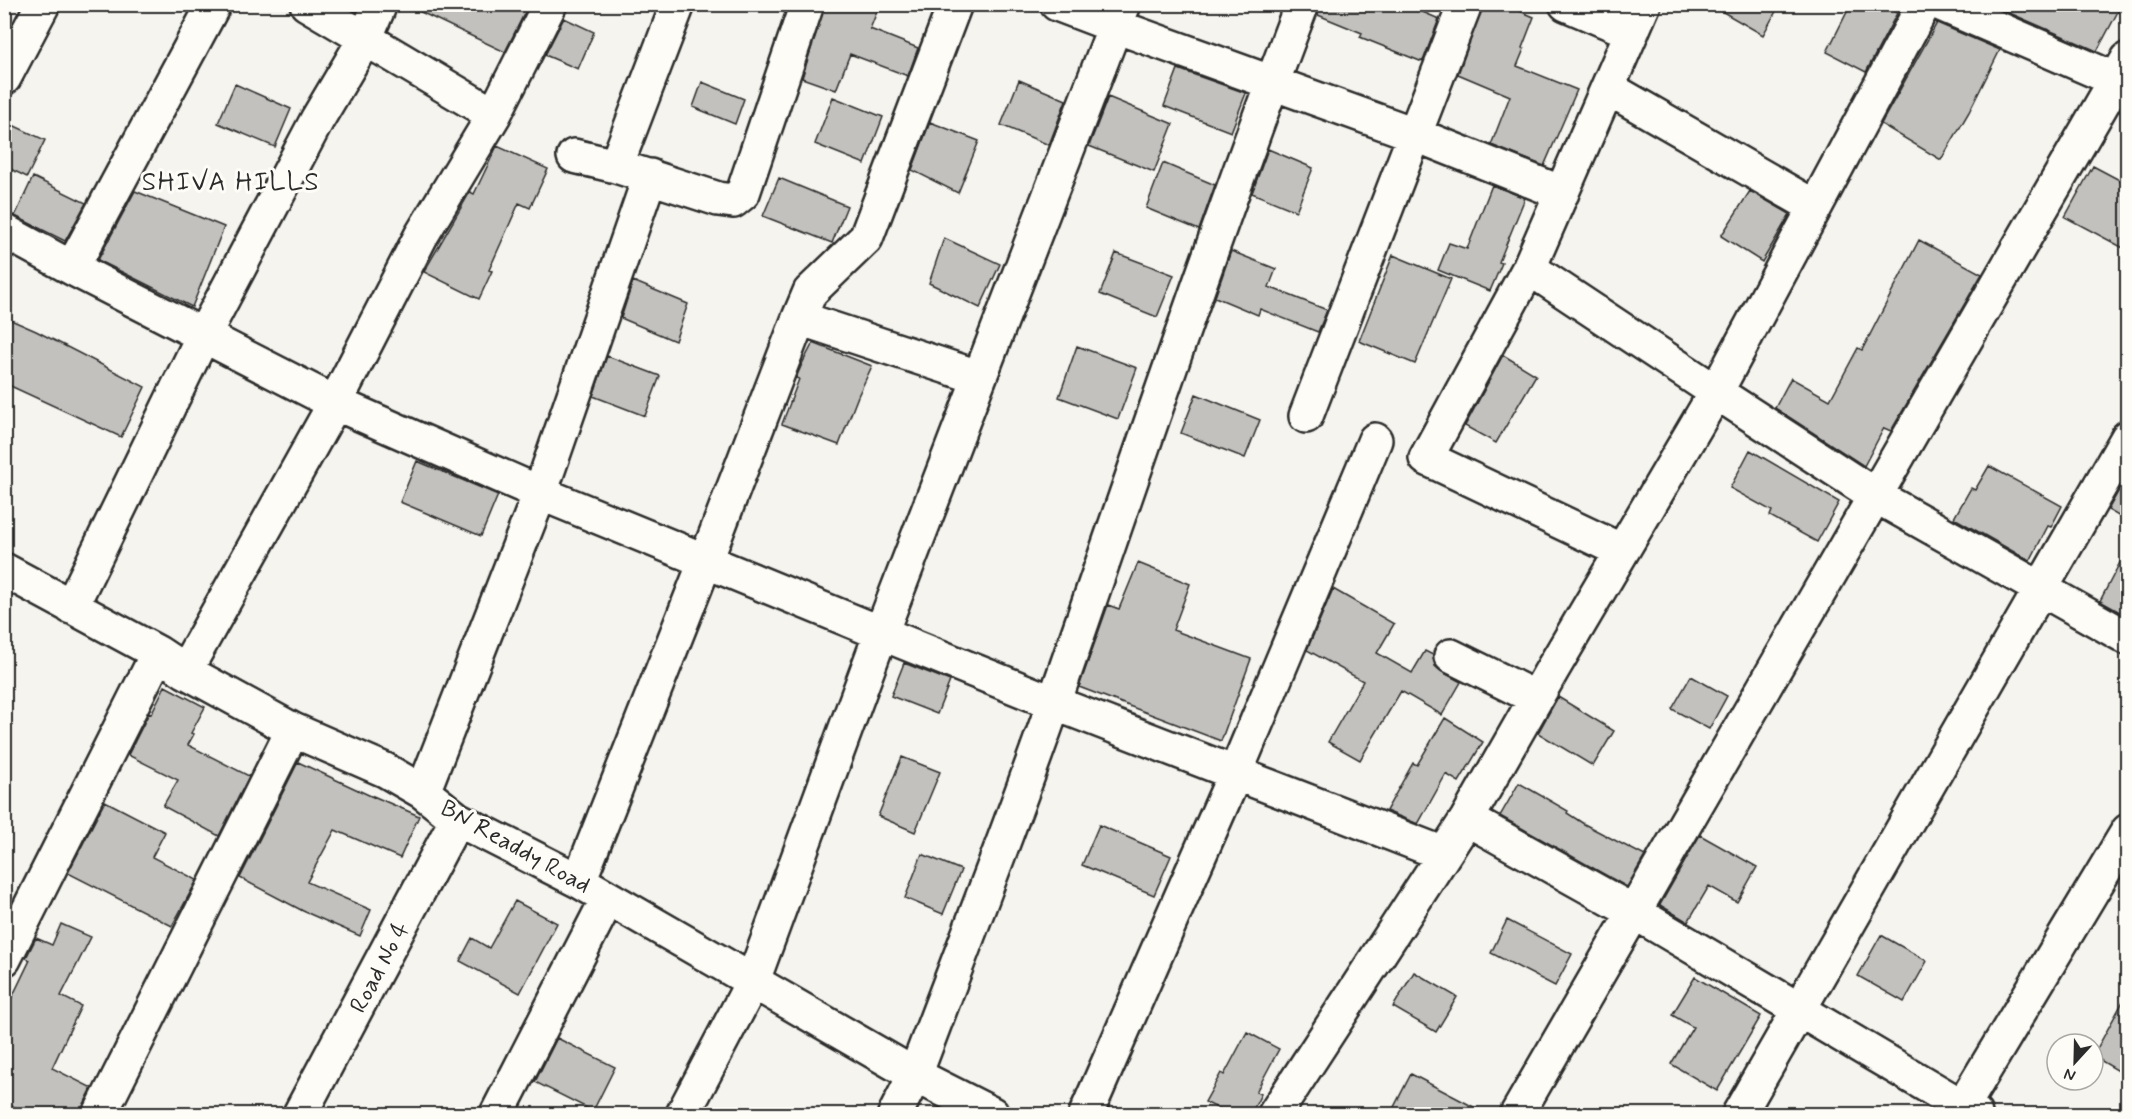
<svg xmlns="http://www.w3.org/2000/svg" width="2132" height="1119" font-family="Mynerve,sans-serif">
  <style>
    .building { fill: #c2c1be; stroke: #2b2b2b; stroke-width: 1.5 }
    .lines { fill: none; stroke-linecap: round; stroke-linejoin: round }
    .minor-casing { stroke: #2b2b2b; stroke-width: 38 }
    .minor { stroke: #fdfcf7; stroke-width: 33 }
    .labels { text-anchor: middle; stroke-width: 6; stroke-linejoin: round; paint-order: stroke }
    .street-label { font-size: 24px; fill: #2b2b2b; stroke: #fdfcf7 }
    .neighbourhood-label { font-size: 26px; letter-spacing: 1.5px; fill: #2b2b2b; stroke: #fdfcf7 }
  </style>
  <rect width="100%" height="100%" fill="#f5f4ef"/>
  <filter id="ink" filterUnits="userSpaceOnUse"><feTurbulence type="fractalNoise" baseFrequency=".0167" numOctaves="2"/><feDisplacementMap in="SourceGraphic" scale="12" xChannelSelector="R" yChannelSelector="G"/><feConvolveMatrix kernelMatrix="1 2 1 2 8 2 1 2 1" color-interpolation-filters="sRGB"/></filter>
  <g filter="url(#ink)">
    <!-- building -->
    <path class="building" d="M 404,4 L 529,4 L 505,52 Z
      M 825,4 L 880,4 L 870,29 L 918,48 L 908,76 L 850,54 L 836,90 L 802,78 Z
      M 1320,4 L 1404,4 L 1439,19 L 1423,61 L 1421,60 L 1420,61 L 1360,37 L 1362,33 L 1318,15 Z
      M 1483,4 L 1503,4 L 1534,17 L 1522,48 L 1524,49 L 1517,66 L 1577,90 L 1544,166 L 1491,145 L 1510,96 L 1458,74 Z
      M 1709,4 L 1780,4 L 1763,35 Z
      M 1851,4 L 1880,4 L 1897,13 L 1866,72 L 1827,52 Z
      M 1989,4 L 2122,4 L 2097,51 Z
      M 564,18 L 594,32 L 578,69 L 545,55 Z
      M 1937,23 L 2000,50 L 1969,112 L 1941,160 L 1881,124 Z
      M 1178,69 L 1246,93 L 1231,132 L 1164,106 Z
      M 1019,80 L 1066,100 L 1049,145 L 1001,125 Z
      M 702,82 L 744,99 L 735,124 L 693,107 Z
      M 235,84 L 291,109 L 275,147 L 218,123 Z
      M 833,97 L 883,117 L 865,164 L 815,144 Z
      M 1108,97 L 1173,124 L 1154,172 L 1089,146 Z
      M 4,121 L 45,140 L 27,177 L 4,166 Z
      M 930,122 L 979,141 L 958,193 L 912,170 Z
      M 497,146 L 548,169 L 530,208 L 519,203 L 489,270 L 492,271 L 479,299 L 424,272 L 470,192 L 474,194 Z
      M 1268,149 L 1313,168 L 1296,211 L 1252,193 Z
      M 1163,163 L 1215,185 L 1199,230 L 1146,208 Z
      M 2093,166 L 2127,184 L 2127,250 L 2065,217 Z
      M 33,177 L 86,203 L 65,241 L 15,216 Z
      M 779,178 L 847,206 L 832,243 L 763,216 Z
      M 1492,185 L 1525,198 L 1499,262 L 1502,263 L 1490,291 L 1438,270 L 1449,243 L 1467,249 Z
      M 135,191 L 224,227 L 192,307 L 98,260 Z
      M 1750,191 L 1790,214 L 1762,262 L 1721,236 Z
      M 944,238 L 1000,264 L 980,308 L 929,283 Z
      M 1919,240 L 1982,274 L 1891,431 L 1884,428 L 1864,466 L 1775,408 L 1791,378 L 1830,400 L 1858,348 L 1862,350 Z
      M 1231,251 L 1276,269 L 1269,287 L 1327,310 L 1318,332 L 1260,309 L 1258,315 L 1215,297 Z
      M 1116,253 L 1174,275 L 1157,317 L 1100,294 Z
      M 1393,255 L 1451,279 L 1415,364 L 1359,341 Z
      M 633,281 L 688,304 L 675,341 L 621,318 Z
      M 4,317 L 36,331 L 145,387 L 121,437 L 4,383 Z
      M 813,343 L 872,366 L 858,396 L 839,445 L 782,424 L 799,379 L 796,378 L 802,364 Z
      M 1077,346 L 1137,368 L 1118,419 L 1059,397 Z
      M 1503,355 L 1536,375 L 1496,443 L 1465,426 Z
      M 607,356 L 660,376 L 645,416 L 593,396 Z
      M 1196,394 L 1260,420 L 1245,458 L 1181,433 Z
      M 1750,450 L 1839,502 L 1817,542 L 1770,516 L 1772,511 L 1730,488 Z
      M 417,461 L 498,495 L 481,536 L 400,502 Z
      M 1989,466 L 2062,506 L 2051,527 L 2048,526 L 2030,561 L 1954,518 L 1971,488 L 1975,490 Z
      M 2127,476 L 2127,521 L 2108,510 Z
      M 2127,549 L 2127,616 L 2100,601 Z
      M 1138,563 L 1190,584 L 1173,630 L 1251,659 L 1221,741 L 1079,687 L 1108,605 L 1119,609 Z
      M 1333,589 L 1394,624 L 1377,653 L 1412,673 L 1425,651 L 1433,655 L 1435,666 L 1442,672 L 1461,682 L 1442,715 L 1401,691 L 1360,760 L 1328,742 L 1363,681 L 1307,650 Z
      M 904,663 L 950,681 L 937,714 L 891,696 Z
      M 1691,676 L 1727,696 L 1709,729 L 1672,709 Z
      M 165,686 L 205,707 L 191,733 L 194,734 L 188,745 L 249,776 L 219,836 L 163,806 L 178,780 L 128,755 L 149,713 L 151,714 Z
      M 1558,697 L 1614,731 L 1593,766 L 1538,733 Z
      M 1445,718 L 1483,742 L 1459,782 L 1446,774 L 1418,824 L 1386,811 L 1413,763 L 1417,765 Z
      M 902,757 L 940,772 L 915,832 L 878,816 Z
      M 298,762 L 373,797 L 373,796 L 419,816 L 400,858 L 335,830 L 307,882 L 371,910 L 360,936 L 303,911 L 240,878 Z
      M 1519,783 L 1568,811 L 1567,813 L 1584,824 L 1645,856 L 1627,887 L 1500,816 Z
      M 105,801 L 165,832 L 152,857 L 197,880 L 172,926 L 68,873 Z
      M 1099,825 L 1171,856 L 1154,895 L 1082,865 Z
      M 1700,835 L 1757,867 L 1737,902 L 1709,886 L 1688,922 L 1660,905 Z
      M 922,854 L 961,870 L 943,914 L 905,898 Z
      M 515,901 L 557,923 L 520,993 L 460,961 L 472,938 L 489,948 Z
      M 1507,920 L 1572,954 L 1555,986 L 1491,953 Z
      M 61,924 L 91,937 L 61,996 L 81,1006 L 52,1068 L 92,1088 L 83,1106 L 81,1114 L 29,1114 L 4,1102 L 4,1014 L 30,960 L 26,958 L 36,938 L 52,945 Z
      M 1881,935 L 1927,961 L 1904,1002 L 1858,976 Z
      M 1414,972 L 1457,997 L 1436,1032 L 1393,1007 Z
      M 1695,977 L 1761,1016 L 1717,1091 L 1671,1064 L 1693,1027 L 1672,1015 Z
      M 2127,994 L 2127,1076 L 2093,1056 Z
      M 1247,1032 L 1279,1049 L 1256,1092 L 1261,1094 L 1251,1114 L 1229,1114 L 1205,1102 L 1221,1073 L 1224,1075 Z
      M 557,1038 L 615,1067 L 593,1111 L 535,1082 Z
      M 1411,1074 L 1487,1114 L 1403,1114 L 1393,1109 Z"/>
    <g class="lines">
      <defs>
        <path id="minor" d="M 307,4 L 494,115
          M 1124,4 L 1115,26 L 1414,134 L 1562,193
          M 1566,4 L 1632,32
          M 1941,4 L 2128,85
          M 4,78 L 43,4
          M 1608,88 L 1815,207
          M 574,156 L 616,166 L 718,199 L 733,201 L 743,193 L 807,4
          M 616,166 L 678,4
          M 4,231 L 72,268 L 335,403 L 540,493 L 881,633 L 1115,26 L 1057,4
          M 72,268 L 214,4
          M 1529,268 L 1716,392 L 1924,4
          M 799,318 L 978,377
          M 1306,416 L 1465,4
          M 1622,551 L 1426,458 L 1529,268 L 1644,4
          M 4,570 L 158,653 L 185,671 L 293,730 L 385,770 L 423,792 L 457,819 L 579,881 L 915,1075 L 992,1114
          M 71,607 L 203,336 L 317,120 L 365,39 L 380,4
          M 1451,656 L 1536,698
          M 185,671 L 335,403 L 421,236 L 494,115 L 550,4
          M 423,792 L 540,493 L 650,176
          M 1467,819 L 1634,912 L 1975,1114
          M 579,881 L 706,560 L 799,318 L 810,292 L 866,238 L 955,4
          M 4,959 L 158,653
          M 100,1114 L 293,730
          M 300,1114 L 457,819
          M 497,1114 L 608,898
          M 683,1114 L 752,983 L 881,633 L 1054,703 L 1444,854
          M 895,1114 L 915,1075 C 962,950 1011,826 1055,700 C 1136,468 1214,234 1302,4
          M 1086,1114 L 1235,774 L 1375,440
          M 1275,1114 L 1467,819 L 1552,670 L 1716,392 L 1876,496 L 2128,638
          M 1517,1114 L 2128,59
          M 1739,1114 L 2128,437
          M 1958,1114 L 2128,831"/>
      </defs>
      <!-- minor casing -->
      <use href="#minor" class="minor-casing"/>
      <!-- minor -->
      <use href="#minor" class="minor"/>
    </g>
  </g>
  <g class="labels">
    <!-- street labels -->
    <g class="street-label">
      <text transform="translate(516 846) rotate(29)" y="8">BN Readdy Road</text>
      <text transform="translate(379 967) rotate(-62)" y="8">Road No 4</text>
    </g>
    <!-- neighbourhood labels -->
    <g class="neighbourhood-label">
      <text x="231" y="190">SHIVA HILLS</text>
    </g>
  </g>
  <!-- margin -->
  <rect width="2132" height="1119" fill="none" stroke="#fdfcf7" stroke-width="24"/>
  <rect x="12" y="12" width="2108" height="1095" fill="none" stroke="#2b2b2b" stroke-width="2" filter="url(#ink)"/>
  <!-- north arrow -->
  <g transform="translate(2075 1062) rotate(202)"><circle r="28" fill="#fdfcf7" stroke="#a9a8a5" stroke-width="1.5"/>
  <path d="M0-4.5L10 22L0 15L-10 22Z" fill="#2b2b2b"/>
  <text y="-9" font-size="16" font-weight="bold" text-anchor="middle" fill="#2b2b2b">N</text>
  </g>
</svg>
